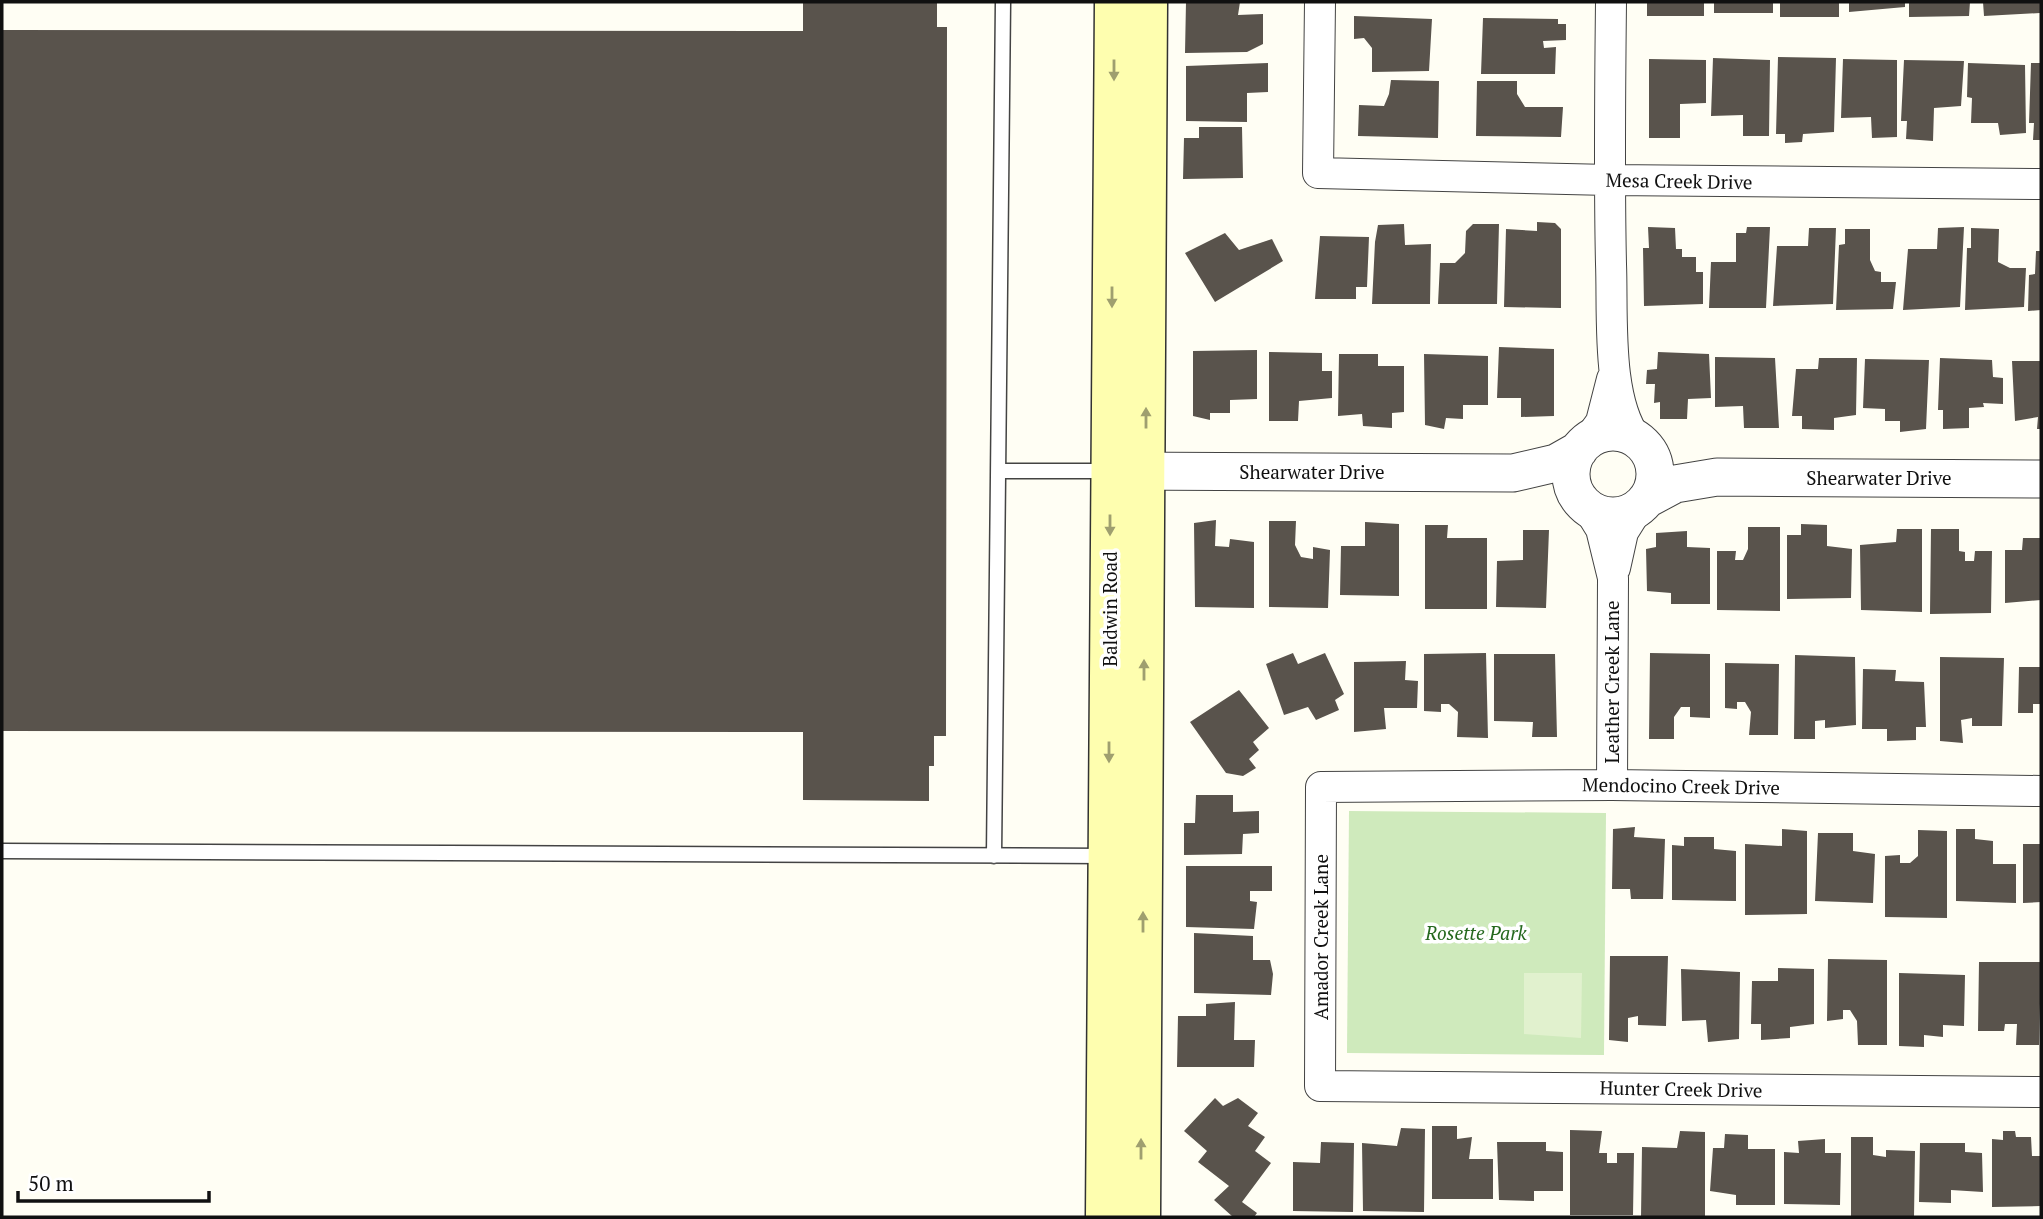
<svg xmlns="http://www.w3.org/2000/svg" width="2043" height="1219" font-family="'PT Serif',serif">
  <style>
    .green { fill: #cfeabc }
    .pitch { fill: #e1f1ce }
    .building { fill: #59534c }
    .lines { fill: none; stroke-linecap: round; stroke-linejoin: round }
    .service-casing { stroke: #434343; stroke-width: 17 }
    .minor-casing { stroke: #434343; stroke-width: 32 }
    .tertiary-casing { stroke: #434343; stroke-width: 39 }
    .secondary-casing { stroke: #323232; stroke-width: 41 }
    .service { stroke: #fff; stroke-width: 14 }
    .minor { stroke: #fff; stroke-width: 30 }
    .tertiary { stroke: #fff; stroke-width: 37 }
    .secondary { stroke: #fefeaf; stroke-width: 38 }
    .oneway { fill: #9f9f6f }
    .labels { text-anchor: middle; stroke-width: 7; stroke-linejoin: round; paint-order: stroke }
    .street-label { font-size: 19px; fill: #101010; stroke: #fff }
    .park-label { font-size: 19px; font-style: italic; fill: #26691f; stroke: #fff }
  </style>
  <rect width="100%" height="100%" fill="#fffef4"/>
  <!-- green -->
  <path class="green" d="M 1349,811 L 1606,813 L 1604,1055 L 1347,1053 Z"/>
  <!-- pitch -->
  <path class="pitch" d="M 1524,973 L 1582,973 L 1581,1038 L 1524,1034 Z"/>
  <!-- building -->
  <path class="building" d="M 803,2 L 937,2 L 937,27 L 947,27 L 946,736 L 934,736 L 934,766 L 929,766 L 929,801 L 803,800 L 803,732 L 2,731 L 2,30 L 803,31 Z
    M 1186,2 L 1240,2 L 1238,15 L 1263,14 L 1263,44 L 1247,52 L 1185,53 Z
    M 1647,2 L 1704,2 L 1704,16 L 1647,16 Z
    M 1714,2 L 1773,2 L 1773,13 L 1714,13 Z
    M 1780,2 L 1839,2 L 1839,17 L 1780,17 Z
    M 1849,2 L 1905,2 L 1905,7 L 1849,12 Z
    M 1909,2 L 1970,2 L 1969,16 L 1909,17 Z
    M 1983,2 L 2040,2 L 2040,13 L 1984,16 Z
    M 1354,16 L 1432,19 L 1429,71 L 1372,72 L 1372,48 L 1364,38 L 1354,39 Z
    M 1483,18 L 1558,19 L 1558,24 L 1566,24 L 1566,40 L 1543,41 L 1544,48 L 1556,47 L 1555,74 L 1481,74 Z
    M 1778,57 L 1836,58 L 1834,132 L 1803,134 L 1802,142 L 1785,143 L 1785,134 L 1776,134 Z
    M 1713,58 L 1770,60 L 1769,136 L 1743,136 L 1743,115 L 1711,116 Z
    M 1649,59 L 1706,60 L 1706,103 L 1680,104 L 1680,138 L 1649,138 Z
    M 1843,59 L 1897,60 L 1897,137 L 1872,138 L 1871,117 L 1841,118 Z
    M 1904,60 L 1964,61 L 1961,106 L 1934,108 L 1933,141 L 1906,139 L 1907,121 L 1901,121 Z
    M 1268,63 L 1268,92 L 1247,93 L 1247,122 L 1186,121 L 1186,66 Z
    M 1968,63 L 2025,65 L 2026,133 L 2000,135 L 1998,123 L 1971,123 L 1972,98 L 1967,97 Z
    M 2031,63 L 2041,63 L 2041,140 L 2033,140 L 2034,123 L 2029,123 Z
    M 1391,80 L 1439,81 L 1438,138 L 1358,136 L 1359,105 L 1384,106 L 1389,94 Z
    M 1477,81 L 1517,81 L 1517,94 L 1525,107 L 1563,107 L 1561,137 L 1476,136 Z
    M 1199,127 L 1242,127 L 1243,178 L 1183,179 L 1184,138 L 1199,138 Z
    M 1537,222 L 1555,223 L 1561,229 L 1561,308 L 1504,307 L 1506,229 L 1537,231 Z
    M 1404,224 L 1405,245 L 1431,244 L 1430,304 L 1372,304 L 1375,242 L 1378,225 Z
    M 1473,224 L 1499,224 L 1497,304 L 1438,304 L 1440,263 L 1455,263 L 1465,253 L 1466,231 Z
    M 1648,227 L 1675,228 L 1676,249 L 1682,249 L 1682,257 L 1696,257 L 1696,272 L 1703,272 L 1703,304 L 1644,306 L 1643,248 L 1649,248 Z
    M 1747,227 L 1770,227 L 1766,308 L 1709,308 L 1711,262 L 1736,262 L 1736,233 L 1746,233 Z
    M 1964,227 L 1960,307 L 1903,310 L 1908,249 L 1937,249 L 1938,228 Z
    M 1809,228 L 1836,228 L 1833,304 L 1773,306 L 1777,246 L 1808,246 Z
    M 1971,228 L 1999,229 L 1998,262 L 2010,268 L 2026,268 L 2024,307 L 1965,310 L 1967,248 L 1971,248 Z
    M 1845,229 L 1870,229 L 1870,260 L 1875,271 L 1881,272 L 1881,282 L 1896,282 L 1893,309 L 1836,310 L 1839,245 L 1845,244 Z
    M 1225,233 L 1239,250 L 1272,239 L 1283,261 L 1215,302 L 1185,253 Z
    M 1320,236 L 1369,237 L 1367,287 L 1356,287 L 1356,299 L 1315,299 Z
    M 2036,251 L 2041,251 L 2041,310 L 2028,311 L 2029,275 L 2035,274 Z
    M 1499,347 L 1554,349 L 1554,416 L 1521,417 L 1521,398 L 1497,398 Z
    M 1257,350 L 1257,399 L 1230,400 L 1230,413 L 1210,413 L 1210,420 L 1193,416 L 1193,351 Z
    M 1269,352 L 1322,353 L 1322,371 L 1332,371 L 1332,398 L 1299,401 L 1298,421 L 1269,421 Z
    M 1658,352 L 1709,354 L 1711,398 L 1688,399 L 1687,419 L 1660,419 L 1660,402 L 1654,403 L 1655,384 L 1646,384 L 1647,370 L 1657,369 Z
    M 1339,354 L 1378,354 L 1378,366 L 1404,366 L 1404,412 L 1392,413 L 1392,428 L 1363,426 L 1362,414 L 1338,416 Z
    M 1424,354 L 1488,356 L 1488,405 L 1463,405 L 1463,419 L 1446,418 L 1444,429 L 1425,425 Z
    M 1715,357 L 1775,358 L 1779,428 L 1744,428 L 1743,406 L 1715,407 Z
    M 1819,358 L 1857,358 L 1856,415 L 1834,418 L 1834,430 L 1802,429 L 1802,416 L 1792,416 L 1796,369 L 1818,369 Z
    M 1940,358 L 1992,360 L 1993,377 L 2003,378 L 2003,404 L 1983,403 L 1984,407 L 1969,408 L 1969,428 L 1943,429 L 1943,410 L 1938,410 Z
    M 1865,359 L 1929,360 L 1926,429 L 1900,432 L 1900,421 L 1885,421 L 1885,409 L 1863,408 Z
    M 2012,361 L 2041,361 L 2041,429 L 2037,429 L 2038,417 L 2015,421 Z
    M 1216,520 L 1215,546 L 1229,547 L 1230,539 L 1254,542 L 1254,608 L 1195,607 L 1194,523 Z
    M 1269,521 L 1296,521 L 1295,545 L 1301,557 L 1313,559 L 1313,547 L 1330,550 L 1328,608 L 1269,607 Z
    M 1365,522 L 1399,524 L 1399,596 L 1340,595 L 1341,546 L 1365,546 Z
    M 1801,524 L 1827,525 L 1827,546 L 1852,549 L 1851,598 L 1787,599 L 1787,535 L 1801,535 Z
    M 1425,525 L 1448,525 L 1447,538 L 1487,538 L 1487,609 L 1425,609 Z
    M 1748,527 L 1780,527 L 1780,611 L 1717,610 L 1717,551 L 1736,551 L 1735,560 L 1743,560 L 1748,549 Z
    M 1897,529 L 1922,529 L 1922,612 L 1861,610 L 1860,545 L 1896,542 Z
    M 1931,529 L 1959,529 L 1959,551 L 1965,552 L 1965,561 L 1974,561 L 1975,551 L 1992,551 L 1991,613 L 1930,614 Z
    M 1523,530 L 1549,530 L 1546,608 L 1496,607 L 1497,561 L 1523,560 Z
    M 1687,531 L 1687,547 L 1710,548 L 1710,604 L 1671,604 L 1671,593 L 1647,591 L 1646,549 L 1656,547 L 1656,533 Z
    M 2023,538 L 2041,538 L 2041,600 L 2005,603 L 2005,550 L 2022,550 Z
    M 1293,653 L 1298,664 L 1325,653 L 1344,694 L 1335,700 L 1339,710 L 1316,720 L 1308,707 L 1284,715 L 1266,664 Z
    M 1486,653 L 1488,738 L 1457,737 L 1458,712 L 1449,704 L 1441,704 L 1441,712 L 1424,711 L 1424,654 Z
    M 1650,653 L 1710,654 L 1710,718 L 1690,717 L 1690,707 L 1681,707 L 1674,717 L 1674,739 L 1649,739 Z
    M 1494,654 L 1555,654 L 1557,737 L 1532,737 L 1533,722 L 1494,721 Z
    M 1795,655 L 1855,657 L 1856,725 L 1825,728 L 1825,720 L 1815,721 L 1815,739 L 1794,739 Z
    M 1940,657 L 2004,658 L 2002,726 L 1972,726 L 1972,718 L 1961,720 L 1963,743 L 1940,741 Z
    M 1406,661 L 1405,680 L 1418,681 L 1417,708 L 1384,708 L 1386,729 L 1354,732 L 1354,662 Z
    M 1725,663 L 1779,664 L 1778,735 L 1749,735 L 1751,712 L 1745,702 L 1737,702 L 1737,709 L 1725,708 Z
    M 2019,667 L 2041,667 L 2041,704 L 2033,704 L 2033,713 L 2018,713 Z
    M 1863,669 L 1896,670 L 1895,681 L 1924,682 L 1926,727 L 1916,727 L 1916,740 L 1887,741 L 1887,729 L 1862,729 Z
    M 1239,690 L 1269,728 L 1253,742 L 1259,750 L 1249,759 L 1256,768 L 1243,776 L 1226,773 L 1190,722 Z
    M 1196,795 L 1233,795 L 1233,812 L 1259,811 L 1259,833 L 1243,834 L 1242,854 L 1184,855 L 1184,823 L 1195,823 Z
    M 1635,827 L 1634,837 L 1665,839 L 1663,899 L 1631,899 L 1630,889 L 1612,889 L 1613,829 Z
    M 1782,829 L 1807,831 L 1807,914 L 1745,915 L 1745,844 L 1782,846 Z
    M 1956,829 L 1975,829 L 1975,839 L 1993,841 L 1993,864 L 2016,864 L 2016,903 L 1956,901 Z
    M 1918,830 L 1947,831 L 1947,918 L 1885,917 L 1885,856 L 1900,855 L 1900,863 L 1910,863 L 1918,856 Z
    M 1818,833 L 1853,833 L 1853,851 L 1875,854 L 1873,903 L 1815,901 Z
    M 1684,837 L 1714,837 L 1714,849 L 1736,851 L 1736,901 L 1672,900 L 1672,845 L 1684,846 Z
    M 2023,844 L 2041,844 L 2041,902 L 2023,903 Z
    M 1186,866 L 1272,866 L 1272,891 L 1250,891 L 1250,901 L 1257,902 L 1254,929 L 1186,927 Z
    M 1194,933 L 1253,936 L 1253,960 L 1270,960 L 1273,974 L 1271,995 L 1194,993 Z
    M 1610,956 L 1668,956 L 1666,1026 L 1638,1025 L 1638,1016 L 1628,1018 L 1628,1042 L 1609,1040 Z
    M 1828,959 L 1887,960 L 1887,1045 L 1858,1045 L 1857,1021 L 1850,1010 L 1843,1010 L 1843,1019 L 1827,1021 Z
    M 1979,962 L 2041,962 L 2039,1045 L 2016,1045 L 2017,1024 L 2005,1024 L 2004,1031 L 1978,1031 Z
    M 1778,968 L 1814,969 L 1814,1024 L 1790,1027 L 1790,1038 L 1761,1040 L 1761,1024 L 1751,1024 L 1752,981 L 1778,981 Z
    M 1681,969 L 1740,972 L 1739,1039 L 1708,1042 L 1706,1020 L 1682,1021 Z
    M 1899,973 L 1965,975 L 1964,1026 L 1943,1025 L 1943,1037 L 1924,1035 L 1924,1047 L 1899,1046 Z
    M 1235,1002 L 1234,1040 L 1255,1040 L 1254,1067 L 1177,1067 L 1178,1016 L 1206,1016 L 1206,1004 Z
    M 1215,1098 L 1223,1106 L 1238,1098 L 1258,1113 L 1248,1126 L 1265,1137 L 1255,1151 L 1271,1163 L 1242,1202 L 1257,1213 L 1254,1217 L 1233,1217 L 1214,1200 L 1229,1186 L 1198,1162 L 1207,1151 L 1184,1131 Z
    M 1432,1126 L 1457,1126 L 1457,1139 L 1472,1137 L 1469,1159 L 1493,1159 L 1493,1199 L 1432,1199 Z
    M 1401,1128 L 1425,1129 L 1424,1212 L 1363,1211 L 1362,1143 L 1397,1146 Z
    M 1570,1130 L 1602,1131 L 1599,1153 L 1607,1153 L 1607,1163 L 1617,1163 L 1617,1153 L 1634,1153 L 1633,1215 L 1570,1215 Z
    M 1680,1131 L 1705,1132 L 1705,1217 L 1641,1217 L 1642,1147 L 1677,1148 Z
    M 2003,1131 L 2015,1131 L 2016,1137 L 2031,1137 L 2032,1156 L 2041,1156 L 2041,1206 L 1992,1207 L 1992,1139 L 2003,1140 Z
    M 1725,1134 L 1748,1135 L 1748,1149 L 1775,1149 L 1775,1205 L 1736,1205 L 1736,1195 L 1710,1191 L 1713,1148 L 1724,1148 Z
    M 1851,1137 L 1873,1137 L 1873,1155 L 1886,1157 L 1886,1150 L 1915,1151 L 1914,1217 L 1851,1217 Z
    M 1825,1139 L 1825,1153 L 1841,1153 L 1840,1205 L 1784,1204 L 1784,1152 L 1799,1153 L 1798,1141 Z
    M 1321,1142 L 1354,1143 L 1353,1212 L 1293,1211 L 1293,1162 L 1320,1163 Z
    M 1497,1142 L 1546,1142 L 1546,1151 L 1563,1152 L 1563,1191 L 1534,1191 L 1534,1201 L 1499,1200 Z
    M 1920,1143 L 1965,1143 L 1965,1152 L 1982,1153 L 1983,1192 L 1951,1190 L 1951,1203 L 1919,1202 Z"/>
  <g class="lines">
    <defs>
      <path id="service" d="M 998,471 L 1109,471
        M 2,851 L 1106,856
        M 994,856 L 1003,2"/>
      <path id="minor" d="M 1320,2 L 1318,173 L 1609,180 L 2041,184
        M 1611,2 C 1610,89 1609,176 1611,264 C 1613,314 1606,399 1637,440
        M 1588,440 L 1601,422 L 1612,379
        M 1588,508 L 1601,529 L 1613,578 L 1612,785
        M 1615,568 L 1623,532 L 1638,508
        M 2041,791 L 1612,785 L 1321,787 L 1320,1086 L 2041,1092"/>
      <path id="tertiary" d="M1571 474a42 42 0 1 1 84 0a42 42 0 1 1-84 0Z
        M 1116,471 L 1513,473 L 1556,463 L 1579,450
        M 1647,499 L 1675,484 L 1717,477 L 2041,479"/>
      <path id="secondary" d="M 1105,1217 L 1114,2
        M 1141,1217 L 1148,2"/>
    </defs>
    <!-- service casing -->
    <use href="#service" class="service-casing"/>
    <!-- minor casing -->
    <use href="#minor" class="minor-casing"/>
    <!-- tertiary casing -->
    <use href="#tertiary" class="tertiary-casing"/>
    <!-- secondary casing -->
    <use href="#secondary" class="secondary-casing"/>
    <!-- service -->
    <use href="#service" class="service"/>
    <!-- minor -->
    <use href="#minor" class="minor"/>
    <!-- tertiary -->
    <use href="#tertiary" class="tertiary"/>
    <!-- secondary -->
    <use href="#secondary" class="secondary"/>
  </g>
  <!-- one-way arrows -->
  <defs><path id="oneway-solid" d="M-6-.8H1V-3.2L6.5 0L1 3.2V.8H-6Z" transform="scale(1.75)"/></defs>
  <g class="oneway">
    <use href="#oneway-solid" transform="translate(1114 70) rotate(90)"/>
    <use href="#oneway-solid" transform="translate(1112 297) rotate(90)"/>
    <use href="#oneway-solid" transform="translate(1146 418) rotate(-90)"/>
    <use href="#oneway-solid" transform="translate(1110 525) rotate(90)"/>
    <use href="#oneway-solid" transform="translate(1144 670) rotate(-90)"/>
    <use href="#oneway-solid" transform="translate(1109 752) rotate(90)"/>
    <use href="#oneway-solid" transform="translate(1143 922) rotate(-90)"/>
    <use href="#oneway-solid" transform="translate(1141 1149) rotate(-90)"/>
  </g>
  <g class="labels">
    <!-- street labels -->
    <g class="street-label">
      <text transform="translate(1679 181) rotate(1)" y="7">Mesa Creek Drive</text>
      <text x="1312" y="479">Shearwater Drive</text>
      <text x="1879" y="485">Shearwater Drive</text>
      <text transform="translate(1110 609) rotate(-90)" y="7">Baldwin Road</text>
      <text transform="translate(1612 682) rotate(-90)" y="7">Leather Creek Lane</text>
      <text transform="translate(1681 786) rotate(1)" y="7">Mendocino Creek Drive</text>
      <text transform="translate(1321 937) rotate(-90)" y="7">Amador Creek Lane</text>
      <text transform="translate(1681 1089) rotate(1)" y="7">Hunter Creek Drive</text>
    </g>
    <!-- park labels -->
    <g class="park-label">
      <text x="1476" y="940">Rosette Park</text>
    </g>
  </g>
  <!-- border -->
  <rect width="2043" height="1219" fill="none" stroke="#101010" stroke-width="7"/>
  <!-- scale -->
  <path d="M18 1191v10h191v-10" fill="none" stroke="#101010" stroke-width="3.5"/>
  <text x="28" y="1191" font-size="21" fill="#101010" stroke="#ffffff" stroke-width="5" paint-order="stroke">50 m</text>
</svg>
